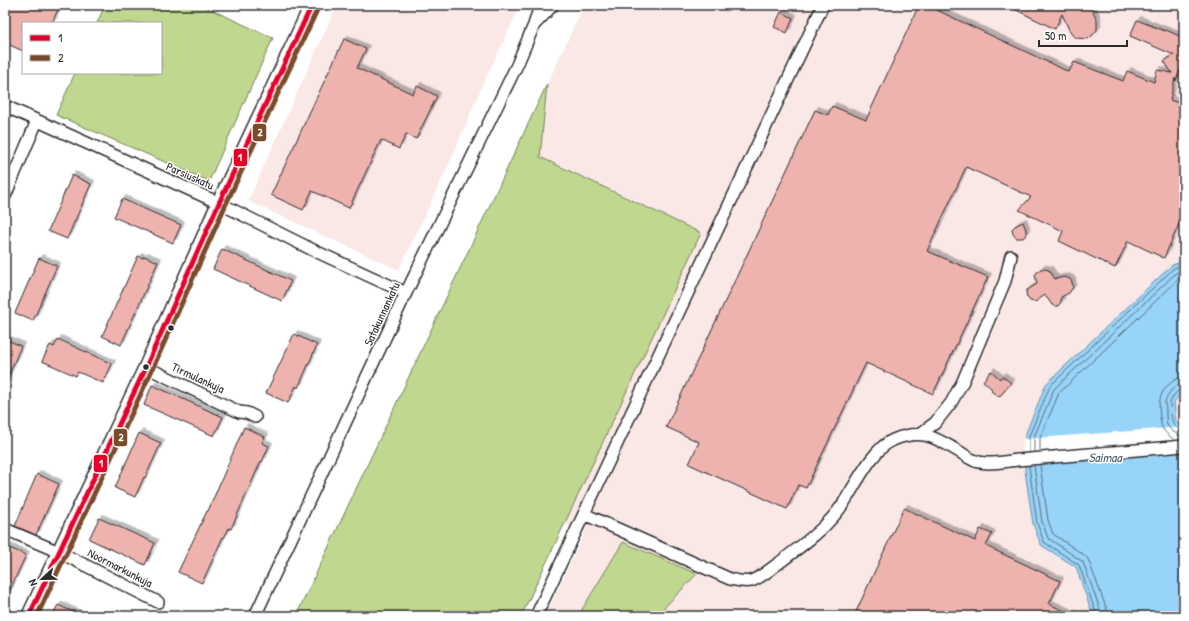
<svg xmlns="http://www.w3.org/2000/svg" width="1189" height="621" font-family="'Patrick Hand',sans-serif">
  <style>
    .built { fill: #fae8e7 }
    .green { fill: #bfd78e; stroke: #75815c }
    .water { fill: #98d3f8; stroke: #6c90a6 }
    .pier { fill: #fff }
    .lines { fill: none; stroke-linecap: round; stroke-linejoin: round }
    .shore { stroke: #576e7d; stroke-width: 1 }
    .building { fill: #eeb3af; stroke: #2b2b2b; filter: url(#shadow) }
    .minor-casing { stroke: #2b2b2b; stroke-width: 14 }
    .tertiary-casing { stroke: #2b2b2b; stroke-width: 17 }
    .minor { stroke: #fff; stroke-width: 11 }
    .tertiary { stroke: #fff; stroke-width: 14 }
    .bus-1-casing { stroke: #fff; stroke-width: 8 }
    .bus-2-casing { stroke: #fff; stroke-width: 8 }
    .bus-1 { stroke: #e4002b; stroke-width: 5 }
    .bus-2 { stroke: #7a4b2a; stroke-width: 5 }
    .bus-dot { fill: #2b2b2b; stroke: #fff; stroke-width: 1.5 }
    .labels { text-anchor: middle; stroke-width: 3; stroke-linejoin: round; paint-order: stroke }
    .street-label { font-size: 12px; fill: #2b2b2b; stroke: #fff }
    .water-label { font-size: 13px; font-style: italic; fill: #4c5d68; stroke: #fff }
    .line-badge { stroke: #fff; stroke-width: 1.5 }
    .badge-label { font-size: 11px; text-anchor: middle; font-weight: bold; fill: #fff }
  </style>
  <defs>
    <filter id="shadow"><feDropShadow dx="3.5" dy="-3.5" stdDeviation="0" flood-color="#0004"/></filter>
  </defs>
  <rect width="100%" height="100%" fill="#fff"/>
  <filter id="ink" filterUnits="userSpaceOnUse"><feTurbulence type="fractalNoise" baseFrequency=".025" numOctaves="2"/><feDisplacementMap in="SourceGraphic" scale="8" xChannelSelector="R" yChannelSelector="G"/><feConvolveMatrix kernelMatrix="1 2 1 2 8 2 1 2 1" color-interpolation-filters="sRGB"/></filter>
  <g filter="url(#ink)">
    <!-- built -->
    <path class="built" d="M 337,5 L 503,5 L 518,11 L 483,84 L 449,164 L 399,270 L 248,201 Z
      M 584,5 L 1184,5 L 1184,261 L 1172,265 L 1046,384 L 1025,471 L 1033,524 L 1041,545 L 1076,567 L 1093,616 L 745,616 L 752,607 L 740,616 L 656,616 L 697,574 L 623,542 L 578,616 L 545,616 L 585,532 L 564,524 L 701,233 L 539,157 L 547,84 Z
      M 1184,390 L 1184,429 L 1176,421 L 1174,402 Z"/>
    <!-- green -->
    <path class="green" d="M 105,5 L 201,5 L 273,38 L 209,181 L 56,115 L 75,73 L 161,73 L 161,23 L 97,23 Z
      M 547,84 L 540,157 L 701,233 L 524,610 L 521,616 L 296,616 Z
      M 623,542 L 697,574 L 656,616 L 578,616 Z"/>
    <!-- water -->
    <path class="water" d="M 1184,261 L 1184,390 L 1174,402 L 1176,421 L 1184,429 L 1184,616 L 1093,616 L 1076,567 L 1041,545 L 1033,524 L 1025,471 L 1025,435 L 1046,384 L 1172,265 Z"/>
    <!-- pier -->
    <path class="pier" d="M 1184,427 L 1184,453 L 1023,466 L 1023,439 Z"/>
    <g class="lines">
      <!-- shore -->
      <path class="shore" d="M 1184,383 C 1176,383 1169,392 1166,399 C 1164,402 1166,407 1166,411 C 1166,415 1166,420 1167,424 C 1169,430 1178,436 1184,436
        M 1184,388 C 1178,388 1172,397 1170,403 C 1171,414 1170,429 1184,431
        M 1175,440 C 1170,437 1164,432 1162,427 C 1160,421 1158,404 1160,399 C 1162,389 1174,377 1184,377
        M 1034,452 L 1034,437 L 1054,389 L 1176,273 L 1184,270
        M 1040,452 L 1040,438 L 1059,393 L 1180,278 L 1184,277
        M 1029,453 L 1029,436 L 1050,386 L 1174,268 L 1184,265
        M 1034,465 L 1042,522 L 1048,538 L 1083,562 L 1101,612 L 1102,616
        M 1040,465 L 1048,520 L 1053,534 L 1084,555 L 1088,559 L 1107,610 L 1108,616
        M 1029,466 L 1037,523 L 1044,542 L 1079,565 L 1097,616"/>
    </g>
    <!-- building -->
    <path class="building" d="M 5,5 L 60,5 L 52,23 L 23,23 L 23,51 L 5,43 Z
      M 919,5 L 926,5 L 1069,72 L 1074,62 L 1123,81 L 1127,71 L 1154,82 L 1157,70 L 1172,73 L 1164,61 L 1174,55 L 1130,36 L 1137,20 L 1165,31 L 1166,30 L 1184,38 L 1184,69 L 1179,72 L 1176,81 L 1175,78 L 1170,100 L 1184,105 L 1184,226 L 1179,224 L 1164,258 L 1128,241 L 1115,268 L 1059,241 L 1063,231 L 1019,210 L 1031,197 L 966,167 L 927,251 L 988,277 L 933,394 L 866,363 L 806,488 L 798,485 L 787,509 L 689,464 L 699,442 L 666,427 L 815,110 L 828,115 L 832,106 L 866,120 Z
      M 1006,5 L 1090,5 L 1097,20 L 1097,30 L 1091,37 L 1087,39 L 1077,38 L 1073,36 L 1070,32 L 1062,14 L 1055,29 Z
      M 781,12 L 793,18 L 787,33 L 774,27 Z
      M 344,39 L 366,49 L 357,68 L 413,94 L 417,86 L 437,96 L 416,139 L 406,134 L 399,149 L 381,140 L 349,208 L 312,191 L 303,210 L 271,195 Z
      M 72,175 L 91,184 L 67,239 L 48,231 Z
      M 122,199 L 181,225 L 173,243 L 114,217 Z
      M 1023,222 L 1026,230 L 1026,235 L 1023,238 L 1016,238 L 1013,234 L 1012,229 L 1015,226 Z
      M 222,249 L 291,281 L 282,301 L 213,269 Z
      M 138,256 L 143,258 L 144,256 L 158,262 L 121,345 L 102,336 Z
      M 39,258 L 57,266 L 33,321 L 15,313 Z
      M 1041,269 L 1044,269 L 1049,270 L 1055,279 L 1065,277 L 1070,279 L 1072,282 L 1073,288 L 1071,290 L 1069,293 L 1061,297 L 1061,302 L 1058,306 L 1055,306 L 1052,305 L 1045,295 L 1035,302 L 1030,301 L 1027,297 L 1026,292 L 1027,290 L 1037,284 L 1035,275 L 1038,271 Z
      M 294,334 L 317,345 L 298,388 L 296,386 L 288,403 L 266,393 Z
      M 5,339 L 21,346 L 5,384 Z
      M 58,339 L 112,364 L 103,383 L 78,372 L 76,376 L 42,361 L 50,345 L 54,347 Z
      M 991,371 L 1000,379 L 1002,376 L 1011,383 L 999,397 L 991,391 L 992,389 L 983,381 Z
      M 152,385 L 223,417 L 214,436 L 144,405 Z
      M 244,427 L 265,437 L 262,443 L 269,446 L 262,462 L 261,461 L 231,529 L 229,528 L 224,538 L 223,537 L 202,583 L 178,572 L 207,511 L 208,511 Z
      M 139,433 L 161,443 L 145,478 L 144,477 L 135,497 L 115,488 Z
      M 37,474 L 59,484 L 36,535 L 15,526 Z
      M 904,508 L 975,541 L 980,529 L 992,534 L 986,546 L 1060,581 L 1049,604 L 1075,616 L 854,616 Z
      M 99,518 L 155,543 L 145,565 L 89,539 Z
      M 5,546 L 26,555 L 5,600 Z
      M 58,605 L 82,616 L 52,616 Z"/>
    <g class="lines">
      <defs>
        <path id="minor" d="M 536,23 L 553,5
          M 5,106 L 219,203 L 315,251 L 406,293
          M 5,196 L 37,121
          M 146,367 L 239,412 L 247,413 L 255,417
          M 920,434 L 935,423 L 951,403 L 963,381 L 1005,281 L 1011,256
          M 584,514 L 730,579 C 736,580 744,583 751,581 C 761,578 770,569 779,563 C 801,546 828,527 843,504 C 855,486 873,448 893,440 C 924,427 937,439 963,454 C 968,457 973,461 979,462 C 991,465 1006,461 1018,460 L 1184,446
          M 5,529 L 59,552 L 158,602
          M 255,616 L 406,293 L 517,65 L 534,25 L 540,5
          M 536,616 L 823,5"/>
        <path id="tertiary" d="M 29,616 L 146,367 L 219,203 L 312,5"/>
      </defs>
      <!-- minor casing -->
      <use href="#minor" class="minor-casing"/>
      <!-- tertiary casing -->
      <use href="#tertiary" class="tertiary-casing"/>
      <!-- minor -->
      <use href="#minor" class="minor"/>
      <!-- tertiary -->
      <use href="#tertiary" class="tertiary"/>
      <defs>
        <path id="bus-1" d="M 29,616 L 146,367 L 219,203 L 312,5"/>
        <path id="bus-2" d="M 37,616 L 152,370 L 225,206 L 318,8"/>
      </defs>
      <!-- bus-1 casing -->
      <use href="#bus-1" class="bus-1-casing"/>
      <!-- bus-2 casing -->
      <use href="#bus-2" class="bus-2-casing"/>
      <!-- bus-1 -->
      <use href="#bus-1" class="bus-1"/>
      <!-- bus-2 -->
      <use href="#bus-2" class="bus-2"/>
    </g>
  </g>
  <!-- markers -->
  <g class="bus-dot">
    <circle cx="171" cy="328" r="3.5"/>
    <circle cx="146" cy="367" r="3.5"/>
  </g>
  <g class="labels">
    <!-- street labels -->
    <g class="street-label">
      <text transform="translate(190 176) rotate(24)" y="4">Parsiuskatu</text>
      <text transform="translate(382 314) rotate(-65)" y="4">Satakunnankatu</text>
      <text transform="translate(198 378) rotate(25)" y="4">Tirmulankuja</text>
      <text transform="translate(120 568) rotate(27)" y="4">Noormarkunkuja</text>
    </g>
    <!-- water labels -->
    <g class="water-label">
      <text x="1105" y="462">Saimaa</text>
    </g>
  </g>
  <g class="line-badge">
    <rect x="252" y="123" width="15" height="19" rx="4" fill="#7a4b2a"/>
    <rect x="233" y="148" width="15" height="19" rx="4" fill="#e4002b"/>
    <rect x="113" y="428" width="15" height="19" rx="4" fill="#7a4b2a"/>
    <rect x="93" y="454" width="15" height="19" rx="4" fill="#e4002b"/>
  </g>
  <g class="badge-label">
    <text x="260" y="136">2</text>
    <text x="240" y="161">1</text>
    <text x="121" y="441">2</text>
    <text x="101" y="467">1</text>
  </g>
  <!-- margin -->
  <rect width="1189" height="621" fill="none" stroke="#fff" stroke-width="20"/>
  <rect x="10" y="10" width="1169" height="601" fill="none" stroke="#2b2b2b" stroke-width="1.5" filter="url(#ink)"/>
  <!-- legend -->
  <rect x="22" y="22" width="140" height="52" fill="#ffffff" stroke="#aaaaaa"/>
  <rect x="30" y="35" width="20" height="6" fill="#e4002b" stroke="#aaaaaa"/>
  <text x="58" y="42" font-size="12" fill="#2b2b2b">1</text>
  <rect x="30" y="55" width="20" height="6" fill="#7a4b2a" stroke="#aaaaaa"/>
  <text x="58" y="62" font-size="12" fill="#2b2b2b">2</text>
  <!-- north arrow -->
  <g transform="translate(42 579) rotate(248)" stroke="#ffffff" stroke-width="3" paint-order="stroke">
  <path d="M0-3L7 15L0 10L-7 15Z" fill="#2b2b2b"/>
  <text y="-6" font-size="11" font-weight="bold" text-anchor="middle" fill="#2b2b2b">N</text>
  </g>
  <!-- scale -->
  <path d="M1039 40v6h88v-6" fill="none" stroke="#2b2b2b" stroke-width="2"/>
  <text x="1045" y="40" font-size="12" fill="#2b2b2b" stroke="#ffffff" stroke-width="3" paint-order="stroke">50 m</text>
</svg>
